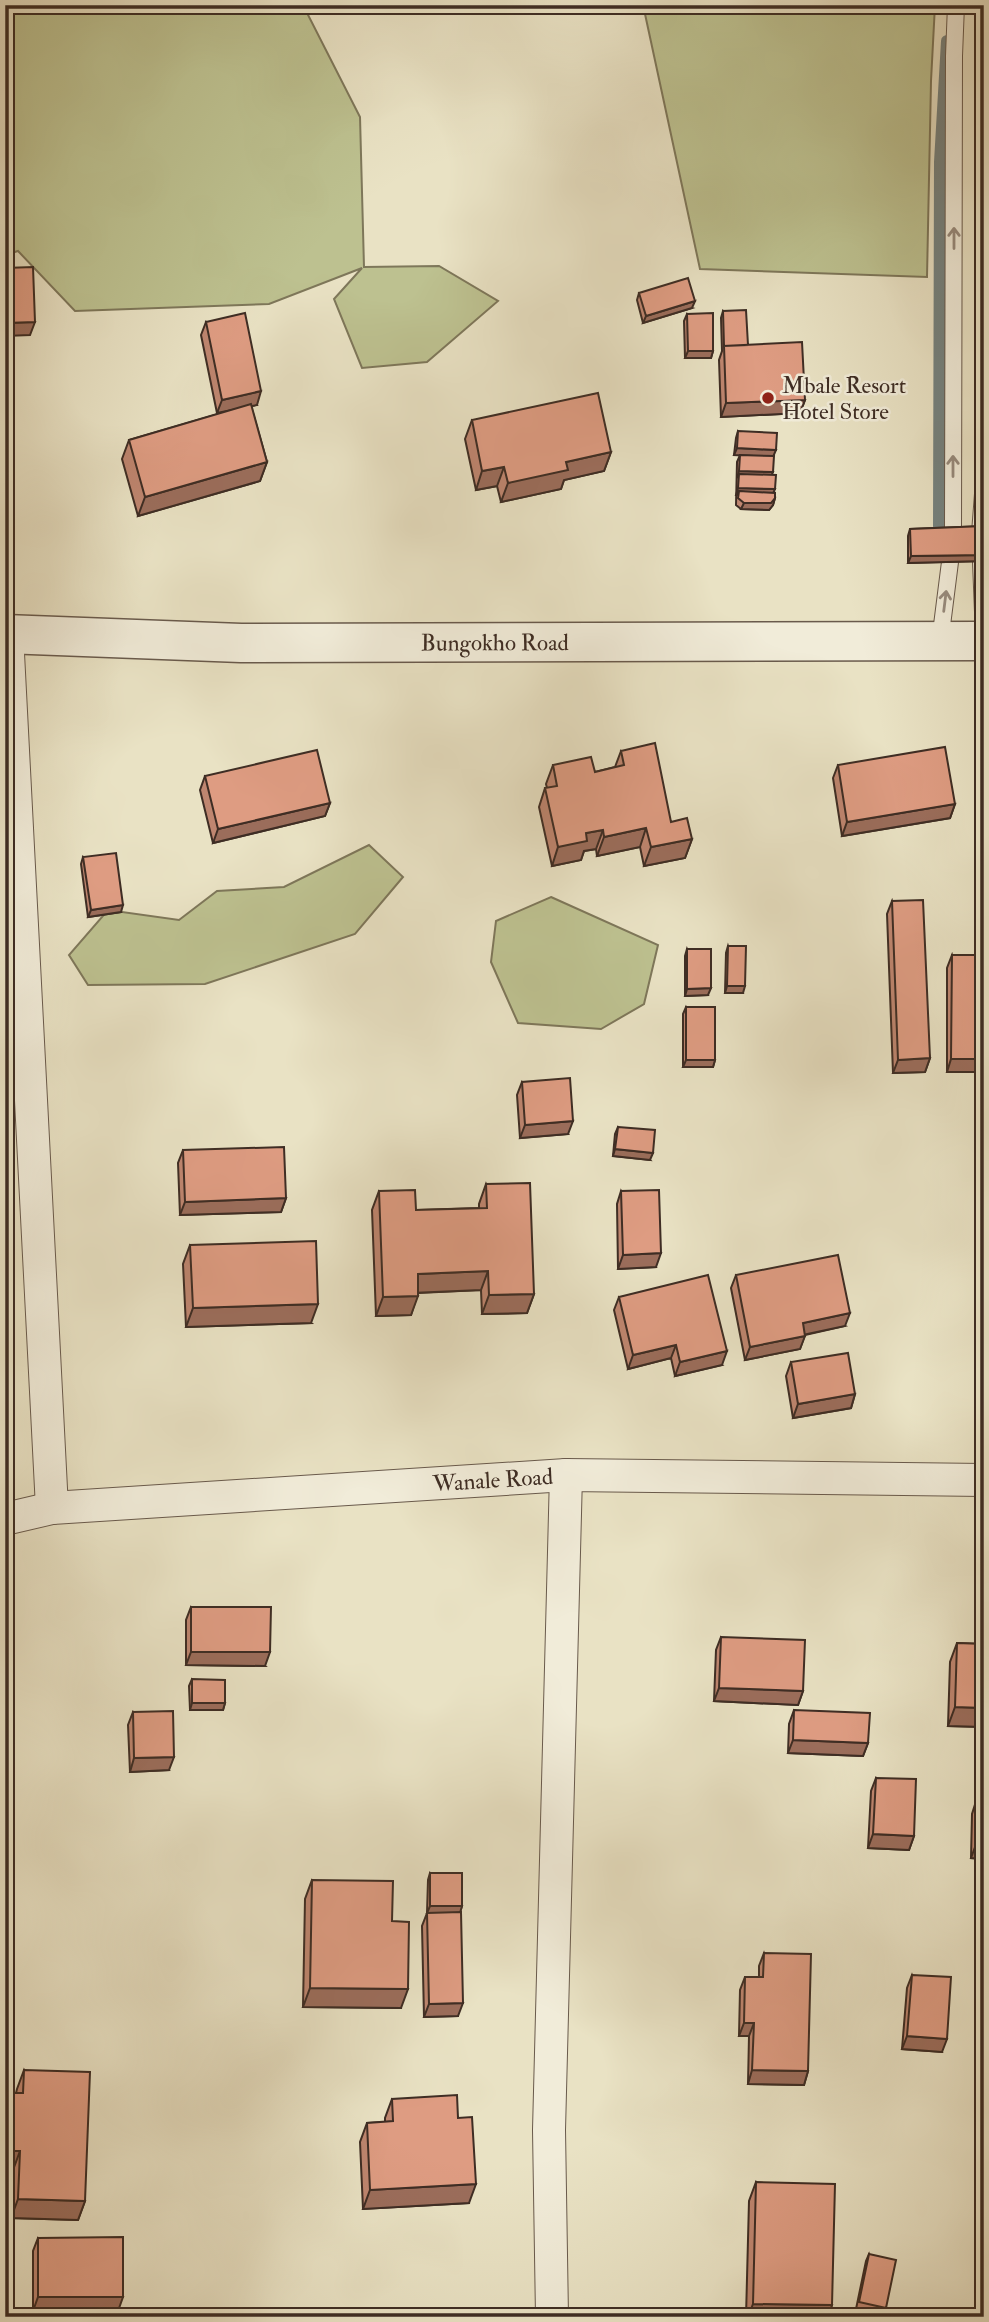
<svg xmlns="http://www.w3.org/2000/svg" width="989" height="2322" font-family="'IM FELL Double Pica',serif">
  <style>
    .green { fill: #bdc190; stroke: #7e775a; stroke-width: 2 }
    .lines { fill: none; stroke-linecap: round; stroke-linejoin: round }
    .stream { stroke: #768380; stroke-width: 12 }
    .service-casing { stroke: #695a4c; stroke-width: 18 }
    .minor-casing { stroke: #695a4c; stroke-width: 34 }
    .tertiary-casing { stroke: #695a4c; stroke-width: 41 }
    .service { stroke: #f1ecd9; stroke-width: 16 }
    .minor { stroke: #f1ecd9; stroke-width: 32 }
    .tertiary { stroke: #f1ecd9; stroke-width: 38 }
    .wall { fill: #bf8670; stroke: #3e2d24; stroke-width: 2 }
    .shaded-wall { fill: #9b6d5b; stroke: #3e2d24; stroke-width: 2 }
    .building { fill: #de9c82; stroke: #3e2d24; stroke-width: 2 }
    .oneway { stroke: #988c7e }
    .poi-dot { fill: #8f2418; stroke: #f1ecd9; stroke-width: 2.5 }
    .labels { text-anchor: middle; stroke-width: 5; stroke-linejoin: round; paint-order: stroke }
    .poi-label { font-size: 23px; fill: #3e2d24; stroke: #f1ecd9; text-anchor: start }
    .street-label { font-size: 23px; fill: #3e2d24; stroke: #f1ecd9 }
  </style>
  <rect width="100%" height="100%" fill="#e9e2c4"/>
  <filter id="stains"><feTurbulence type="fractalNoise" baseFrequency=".00286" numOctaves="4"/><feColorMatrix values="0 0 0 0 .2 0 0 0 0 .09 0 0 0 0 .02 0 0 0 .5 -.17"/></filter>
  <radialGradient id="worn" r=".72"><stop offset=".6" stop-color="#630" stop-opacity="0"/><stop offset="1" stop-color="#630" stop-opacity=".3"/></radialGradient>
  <!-- green -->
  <path class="green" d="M 5,5 L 303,5 L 360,117 L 364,267 L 439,266 L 498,301 L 427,362 L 362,368 L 334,299 L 362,268 L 269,304 L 75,311 L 18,251 L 5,255 Z
    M 638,5 L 935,5 L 931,81 L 927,277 L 700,269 L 645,14 Z
    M 369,845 L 403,877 L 355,934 L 205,984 L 88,985 L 69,955 L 108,910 L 179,920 L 217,891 L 284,887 Z
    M 551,897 L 658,945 L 644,1004 L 601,1029 L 518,1023 L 491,962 L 496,921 Z"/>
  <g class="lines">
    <!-- stream -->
    <path class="stream" d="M 939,526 L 940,162 L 947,41"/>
    <defs>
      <path id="service" d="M 980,533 L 984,481
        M 953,534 L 954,56 L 956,5
        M 981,562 L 984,637
        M 940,641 L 950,562"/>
      <g id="minor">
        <path d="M 7,634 L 52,1508"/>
        <path id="s1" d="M 5,1519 L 52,1508 L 566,1475 L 984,1480"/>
        <path d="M 552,2317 L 549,2130 L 566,1475"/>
      </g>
      <g id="tertiary">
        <path id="s2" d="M 5,634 L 241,643 L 984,641"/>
      </g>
    </defs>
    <!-- service casing -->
    <use href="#service" class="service-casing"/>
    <!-- minor casing -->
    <use href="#minor" class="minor-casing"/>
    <!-- tertiary casing -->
    <use href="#tertiary" class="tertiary-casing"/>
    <!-- service -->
    <use href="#service" class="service"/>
    <!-- minor -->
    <use href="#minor" class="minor"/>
    <!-- tertiary -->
    <use href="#tertiary" class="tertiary"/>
  </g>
  <!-- wall -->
  <path class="wall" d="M 639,293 L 692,308 L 643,323 L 637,300 Z
    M 723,311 L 748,345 L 805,400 L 800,413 L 721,417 L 719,360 L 722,351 L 721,318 Z
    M 687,314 L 713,351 L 711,358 L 685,358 L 684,321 Z
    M 206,322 L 257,405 L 251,406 L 267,462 L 260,481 L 138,516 L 122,459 L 129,440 L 232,410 L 217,413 L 201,335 Z
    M 472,420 L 611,452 L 604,471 L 564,480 L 561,489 L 501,502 L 497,486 L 476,490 L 465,439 Z
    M 738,431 L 773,456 L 772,475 L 775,498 L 773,505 L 769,510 L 741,509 L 736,505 L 737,462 L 740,455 L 744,455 L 734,455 L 736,438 Z
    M 984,526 L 984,561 L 908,563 L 908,536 L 910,529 Z
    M 621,751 L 671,822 L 692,839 L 685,858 L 644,866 L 640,847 L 597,856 L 596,849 L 584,851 L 581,860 L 552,866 L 539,807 L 545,788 L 547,788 L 546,784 L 553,765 L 595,772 L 615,767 Z
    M 838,765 L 955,804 L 950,818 L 842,836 L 833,778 Z
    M 205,776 L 330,803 L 325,816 L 213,843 L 200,790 Z
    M 83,857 L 121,912 L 88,917 L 81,864 Z
    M 892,901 L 930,1058 L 925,1072 L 893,1073 L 887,914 Z
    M 728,946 L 743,993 L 725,993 L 726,953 Z
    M 687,949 L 708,995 L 685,996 L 685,956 Z
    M 952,955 L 982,1072 L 947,1072 L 947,968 Z
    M 686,1007 L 715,1060 L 713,1067 L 683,1067 L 683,1014 Z
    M 522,1082 L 568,1134 L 520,1138 L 517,1095 Z
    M 618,1127 L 650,1160 L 613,1156 L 615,1134 Z
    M 183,1150 L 286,1198 L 281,1212 L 180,1215 L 178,1163 Z
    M 486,1184 L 534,1294 L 527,1313 L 482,1314 L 481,1290 L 418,1293 L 411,1315 L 376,1316 L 372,1210 L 379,1191 L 416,1210 L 479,1208 L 479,1204 Z
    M 621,1191 L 656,1267 L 618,1269 L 617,1204 Z
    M 190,1245 L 311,1323 L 186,1327 L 183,1264 Z
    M 736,1275 L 845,1326 L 805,1335 L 800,1349 L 745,1360 L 731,1288 Z
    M 619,1297 L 722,1365 L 675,1376 L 671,1358 L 628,1369 L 614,1310 Z
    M 791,1362 L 855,1394 L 851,1408 L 793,1418 L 786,1376 Z
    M 191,1607 L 265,1666 L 186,1665 L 186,1620 Z
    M 721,1637 L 803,1691 L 798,1705 L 714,1701 L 716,1650 Z
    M 957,1643 L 984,1644 L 984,1727 L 948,1726 L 950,1662 Z
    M 192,1679 L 225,1703 L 223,1710 L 190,1710 L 189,1686 Z
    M 794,1710 L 868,1743 L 863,1756 L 788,1753 L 789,1724 Z
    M 133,1712 L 169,1770 L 130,1772 L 128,1725 Z
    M 876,1778 L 914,1836 L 909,1850 L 868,1848 L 871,1791 Z
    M 978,1795 L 984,1859 L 971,1858 L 972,1814 Z
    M 430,1873 L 462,1906 L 460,1912 L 458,2016 L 424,2017 L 422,1926 L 427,1913 L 428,1880 Z
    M 312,1880 L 392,1921 L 401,2008 L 303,2007 L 305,1899 Z
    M 764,1953 L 808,2071 L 804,2085 L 748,2084 L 749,2036 L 739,2036 L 740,1990 L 745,1977 L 759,1977 L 759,1966 Z
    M 912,1975 L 942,2052 L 902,2049 L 907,1988 Z
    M 24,2070 L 85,2201 L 78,2220 L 11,2218 L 13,2170 L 5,2170 L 5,2096 L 7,2093 L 16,2093 L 17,2089 Z
    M 392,2099 L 458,2118 L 469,2203 L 363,2209 L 360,2142 L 367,2123 L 385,2122 L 385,2118 Z
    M 756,2182 L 832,2305 L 828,2317 L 746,2317 L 749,2201 Z
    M 38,2238 L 118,2311 L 33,2311 L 33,2251 Z
    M 869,2254 L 886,2308 L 884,2315 L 856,2309 L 866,2261 Z"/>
  <!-- shaded-wall -->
  <path class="shaded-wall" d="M 695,301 L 692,308 L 643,323 L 646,316 Z
    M 35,322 L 30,335 L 5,336 L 5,323 Z
    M 688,351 L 713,351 L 711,358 L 685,358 Z
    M 261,391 L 257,405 L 217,413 L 222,400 Z
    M 805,400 L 800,413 L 721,417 L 726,403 Z
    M 737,448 L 776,450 L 773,457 L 734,455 Z
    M 611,452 L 604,471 L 564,480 L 561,489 L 501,502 L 508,483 L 566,462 Z
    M 267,462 L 260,481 L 138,516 L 145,497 Z
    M 504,467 L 497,486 L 476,490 L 482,471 Z
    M 739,471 L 773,472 L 770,479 L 739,474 L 737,478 Z
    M 738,488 L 775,489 L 772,496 L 739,491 L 737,495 L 736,495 Z
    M 775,498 L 773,505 L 769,510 L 741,509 L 744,503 Z
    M 984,555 L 984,561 L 908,563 L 911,556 Z
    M 330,803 L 325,816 L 213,843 L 218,829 Z
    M 955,804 L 950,818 L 842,836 L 847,822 Z
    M 646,828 L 640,847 L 597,856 L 604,837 Z
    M 603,830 L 596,849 L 584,851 L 581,860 L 552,866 L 558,847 L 586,833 Z
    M 692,839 L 685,858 L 644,866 L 651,847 Z
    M 123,905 L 121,912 L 88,917 L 91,910 Z
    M 727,986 L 745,986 L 743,993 L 725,993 Z
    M 711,988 L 708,995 L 685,996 L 687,989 Z
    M 930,1058 L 925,1072 L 893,1073 L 898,1060 Z
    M 951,1059 L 984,1059 L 984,1068 L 982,1072 L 947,1072 Z
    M 686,1060 L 715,1060 L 713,1067 L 683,1067 Z
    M 573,1121 L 568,1134 L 520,1138 L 525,1125 Z
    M 615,1149 L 653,1153 L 650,1160 L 613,1156 Z
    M 286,1198 L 281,1212 L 180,1215 L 185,1202 Z
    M 661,1253 L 656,1267 L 618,1269 L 623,1255 Z
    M 488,1271 L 481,1290 L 411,1293 L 418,1274 Z
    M 534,1294 L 527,1313 L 482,1314 L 489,1295 Z
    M 418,1296 L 411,1315 L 376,1316 L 383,1297 Z
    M 318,1304 L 311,1323 L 186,1327 L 193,1308 Z
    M 850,1313 L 845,1326 L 798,1336 L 803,1323 Z
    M 805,1336 L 800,1349 L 745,1360 L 750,1347 Z
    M 676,1345 L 671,1358 L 628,1369 L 633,1355 Z
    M 727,1351 L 722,1365 L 675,1376 L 680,1362 Z
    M 855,1394 L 851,1408 L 793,1418 L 798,1404 Z
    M 191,1652 L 270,1652 L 265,1666 L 186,1665 Z
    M 719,1688 L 803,1691 L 798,1705 L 714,1701 Z
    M 192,1703 L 225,1703 L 223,1710 L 190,1710 Z
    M 955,1707 L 984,1708 L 984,1727 L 948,1726 Z
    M 793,1740 L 868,1743 L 863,1756 L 788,1753 Z
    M 174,1757 L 169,1770 L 130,1772 L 134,1758 Z
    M 873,1834 L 914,1836 L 909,1850 L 868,1848 Z
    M 978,1839 L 984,1839 L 984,1859 L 971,1858 Z
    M 430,1906 L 462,1906 L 460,1913 L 427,1913 Z
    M 310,1988 L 408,1989 L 401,2008 L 303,2007 Z
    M 463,2003 L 458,2016 L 424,2017 L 429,2004 Z
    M 744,2023 L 754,2023 L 749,2036 L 739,2036 Z
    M 907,2036 L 947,2039 L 942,2052 L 902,2049 Z
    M 752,2070 L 808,2071 L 804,2085 L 748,2084 Z
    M 5,2151 L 20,2151 L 13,2170 L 5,2170 Z
    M 476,2184 L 469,2203 L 363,2209 L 370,2190 Z
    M 18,2199 L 85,2201 L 78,2220 L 11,2218 Z
    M 38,2297 L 123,2297 L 118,2311 L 33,2311 Z
    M 753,2304 L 832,2305 L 828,2317 L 748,2317 Z"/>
  <!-- building -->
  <path class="building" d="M 33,267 L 35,322 L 5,323 L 5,268 Z
    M 688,278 L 695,301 L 646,316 L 639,293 Z
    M 746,310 L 748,345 L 724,346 L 723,311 Z
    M 245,313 L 261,391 L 222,400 L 206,322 Z
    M 713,313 L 713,351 L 688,351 L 687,314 Z
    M 802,342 L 805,400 L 726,403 L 724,346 Z
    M 598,393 L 611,452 L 566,462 L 568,470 L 508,483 L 504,467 L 482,471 L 472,420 Z
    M 251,404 L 267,462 L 145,497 L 129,440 Z
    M 738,431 L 777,433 L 776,450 L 737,448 Z
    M 740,455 L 774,456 L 773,472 L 739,471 Z
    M 739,474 L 776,475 L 775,489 L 738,488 Z
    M 739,491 L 775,493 L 775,498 L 771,503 L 744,503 L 738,498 Z
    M 984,526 L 984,555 L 911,556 L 910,529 Z
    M 655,743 L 671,822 L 687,818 L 692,839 L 651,847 L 646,828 L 604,837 L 603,830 L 586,833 L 587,841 L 558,847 L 545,788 L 557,786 L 553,765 L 591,757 L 595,772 L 624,765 L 621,751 Z
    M 945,747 L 955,804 L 847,822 L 838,765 Z
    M 317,750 L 330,803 L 218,829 L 205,776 Z
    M 116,853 L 123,905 L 91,910 L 83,857 Z
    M 923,900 L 930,1058 L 898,1060 L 892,901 Z
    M 728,946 L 746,946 L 745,986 L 727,986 Z
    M 687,949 L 711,949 L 711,988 L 687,989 Z
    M 952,955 L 984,955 L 984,1059 L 951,1059 Z
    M 686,1007 L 715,1007 L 715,1060 L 686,1060 Z
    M 570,1078 L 573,1121 L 525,1125 L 522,1082 Z
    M 618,1127 L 655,1130 L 653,1153 L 615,1149 Z
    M 284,1147 L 286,1198 L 185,1202 L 183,1150 Z
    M 530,1183 L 534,1294 L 489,1295 L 488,1271 L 418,1274 L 418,1296 L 383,1297 L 379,1191 L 415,1190 L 416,1210 L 487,1208 L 486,1184 Z
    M 659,1190 L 661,1253 L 623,1255 L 621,1191 Z
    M 316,1241 L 318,1304 L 193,1308 L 190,1245 Z
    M 838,1255 L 850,1313 L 803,1323 L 805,1336 L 750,1347 L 736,1275 Z
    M 708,1275 L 727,1351 L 680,1362 L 676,1345 L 633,1355 L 619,1297 Z
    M 848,1353 L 855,1394 L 798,1404 L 791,1362 Z
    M 191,1607 L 271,1607 L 270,1652 L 191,1652 Z
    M 721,1637 L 805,1640 L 803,1691 L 719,1688 Z
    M 957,1643 L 984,1644 L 984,1708 L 955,1707 Z
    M 192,1679 L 225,1680 L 225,1703 L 192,1703 Z
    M 794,1710 L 870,1713 L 868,1743 L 793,1740 Z
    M 173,1711 L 174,1757 L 134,1758 L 133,1712 Z
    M 876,1778 L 916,1779 L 914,1836 L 873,1834 Z
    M 978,1795 L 984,1795 L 984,1839 L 978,1839 Z
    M 430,1873 L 462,1873 L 462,1906 L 430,1906 Z
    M 312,1880 L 393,1881 L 392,1921 L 409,1922 L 408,1989 L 310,1988 Z
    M 461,1912 L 463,2003 L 429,2004 L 427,1913 Z
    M 764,1953 L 811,1954 L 808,2071 L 752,2070 L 754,2023 L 744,2023 L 745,1977 L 763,1977 Z
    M 912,1975 L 951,1977 L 947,2039 L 907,2036 Z
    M 24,2070 L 90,2072 L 85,2201 L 18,2199 L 20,2151 L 5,2151 L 7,2093 L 23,2093 Z
    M 457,2095 L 458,2118 L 472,2117 L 476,2184 L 370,2190 L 367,2123 L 393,2121 L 392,2099 Z
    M 756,2182 L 835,2184 L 832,2305 L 753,2304 Z
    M 123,2237 L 123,2297 L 38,2297 L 38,2238 Z
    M 869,2254 L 896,2260 L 886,2308 L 859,2302 Z
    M 900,2308 L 942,2309 L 942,2317 L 900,2317 Z"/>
  <!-- one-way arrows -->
  <defs><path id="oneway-shaft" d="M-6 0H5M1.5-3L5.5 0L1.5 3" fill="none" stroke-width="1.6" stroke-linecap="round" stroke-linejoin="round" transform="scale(1.75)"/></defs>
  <g class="oneway">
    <use href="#oneway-shaft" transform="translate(954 238) rotate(-90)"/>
    <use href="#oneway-shaft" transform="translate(953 466) rotate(-90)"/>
    <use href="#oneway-shaft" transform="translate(945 601) rotate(-83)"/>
  </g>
  <!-- markers -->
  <circle class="poi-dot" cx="768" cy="398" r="7"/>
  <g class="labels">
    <!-- poi labels -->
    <g class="poi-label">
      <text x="782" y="393">Mbale Resort<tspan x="782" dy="26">Hotel Store</tspan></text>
    </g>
    <!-- street labels -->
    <g class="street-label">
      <text dy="8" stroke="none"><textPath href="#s2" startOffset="490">Bungokho Road</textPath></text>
      <text dy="8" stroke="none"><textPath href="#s1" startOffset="490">Wanale Road</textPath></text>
    </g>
  </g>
  <!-- margin -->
  <rect width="989" height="2322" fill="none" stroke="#e9e2c4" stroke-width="28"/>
  <rect x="7" y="7" width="975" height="2308" fill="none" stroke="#3e2d24" stroke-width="3.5"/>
  <rect x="14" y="14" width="961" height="2294" fill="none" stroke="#3e2d24" stroke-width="2"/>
  <rect width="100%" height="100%" filter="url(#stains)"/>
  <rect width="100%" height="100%" fill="url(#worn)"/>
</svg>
